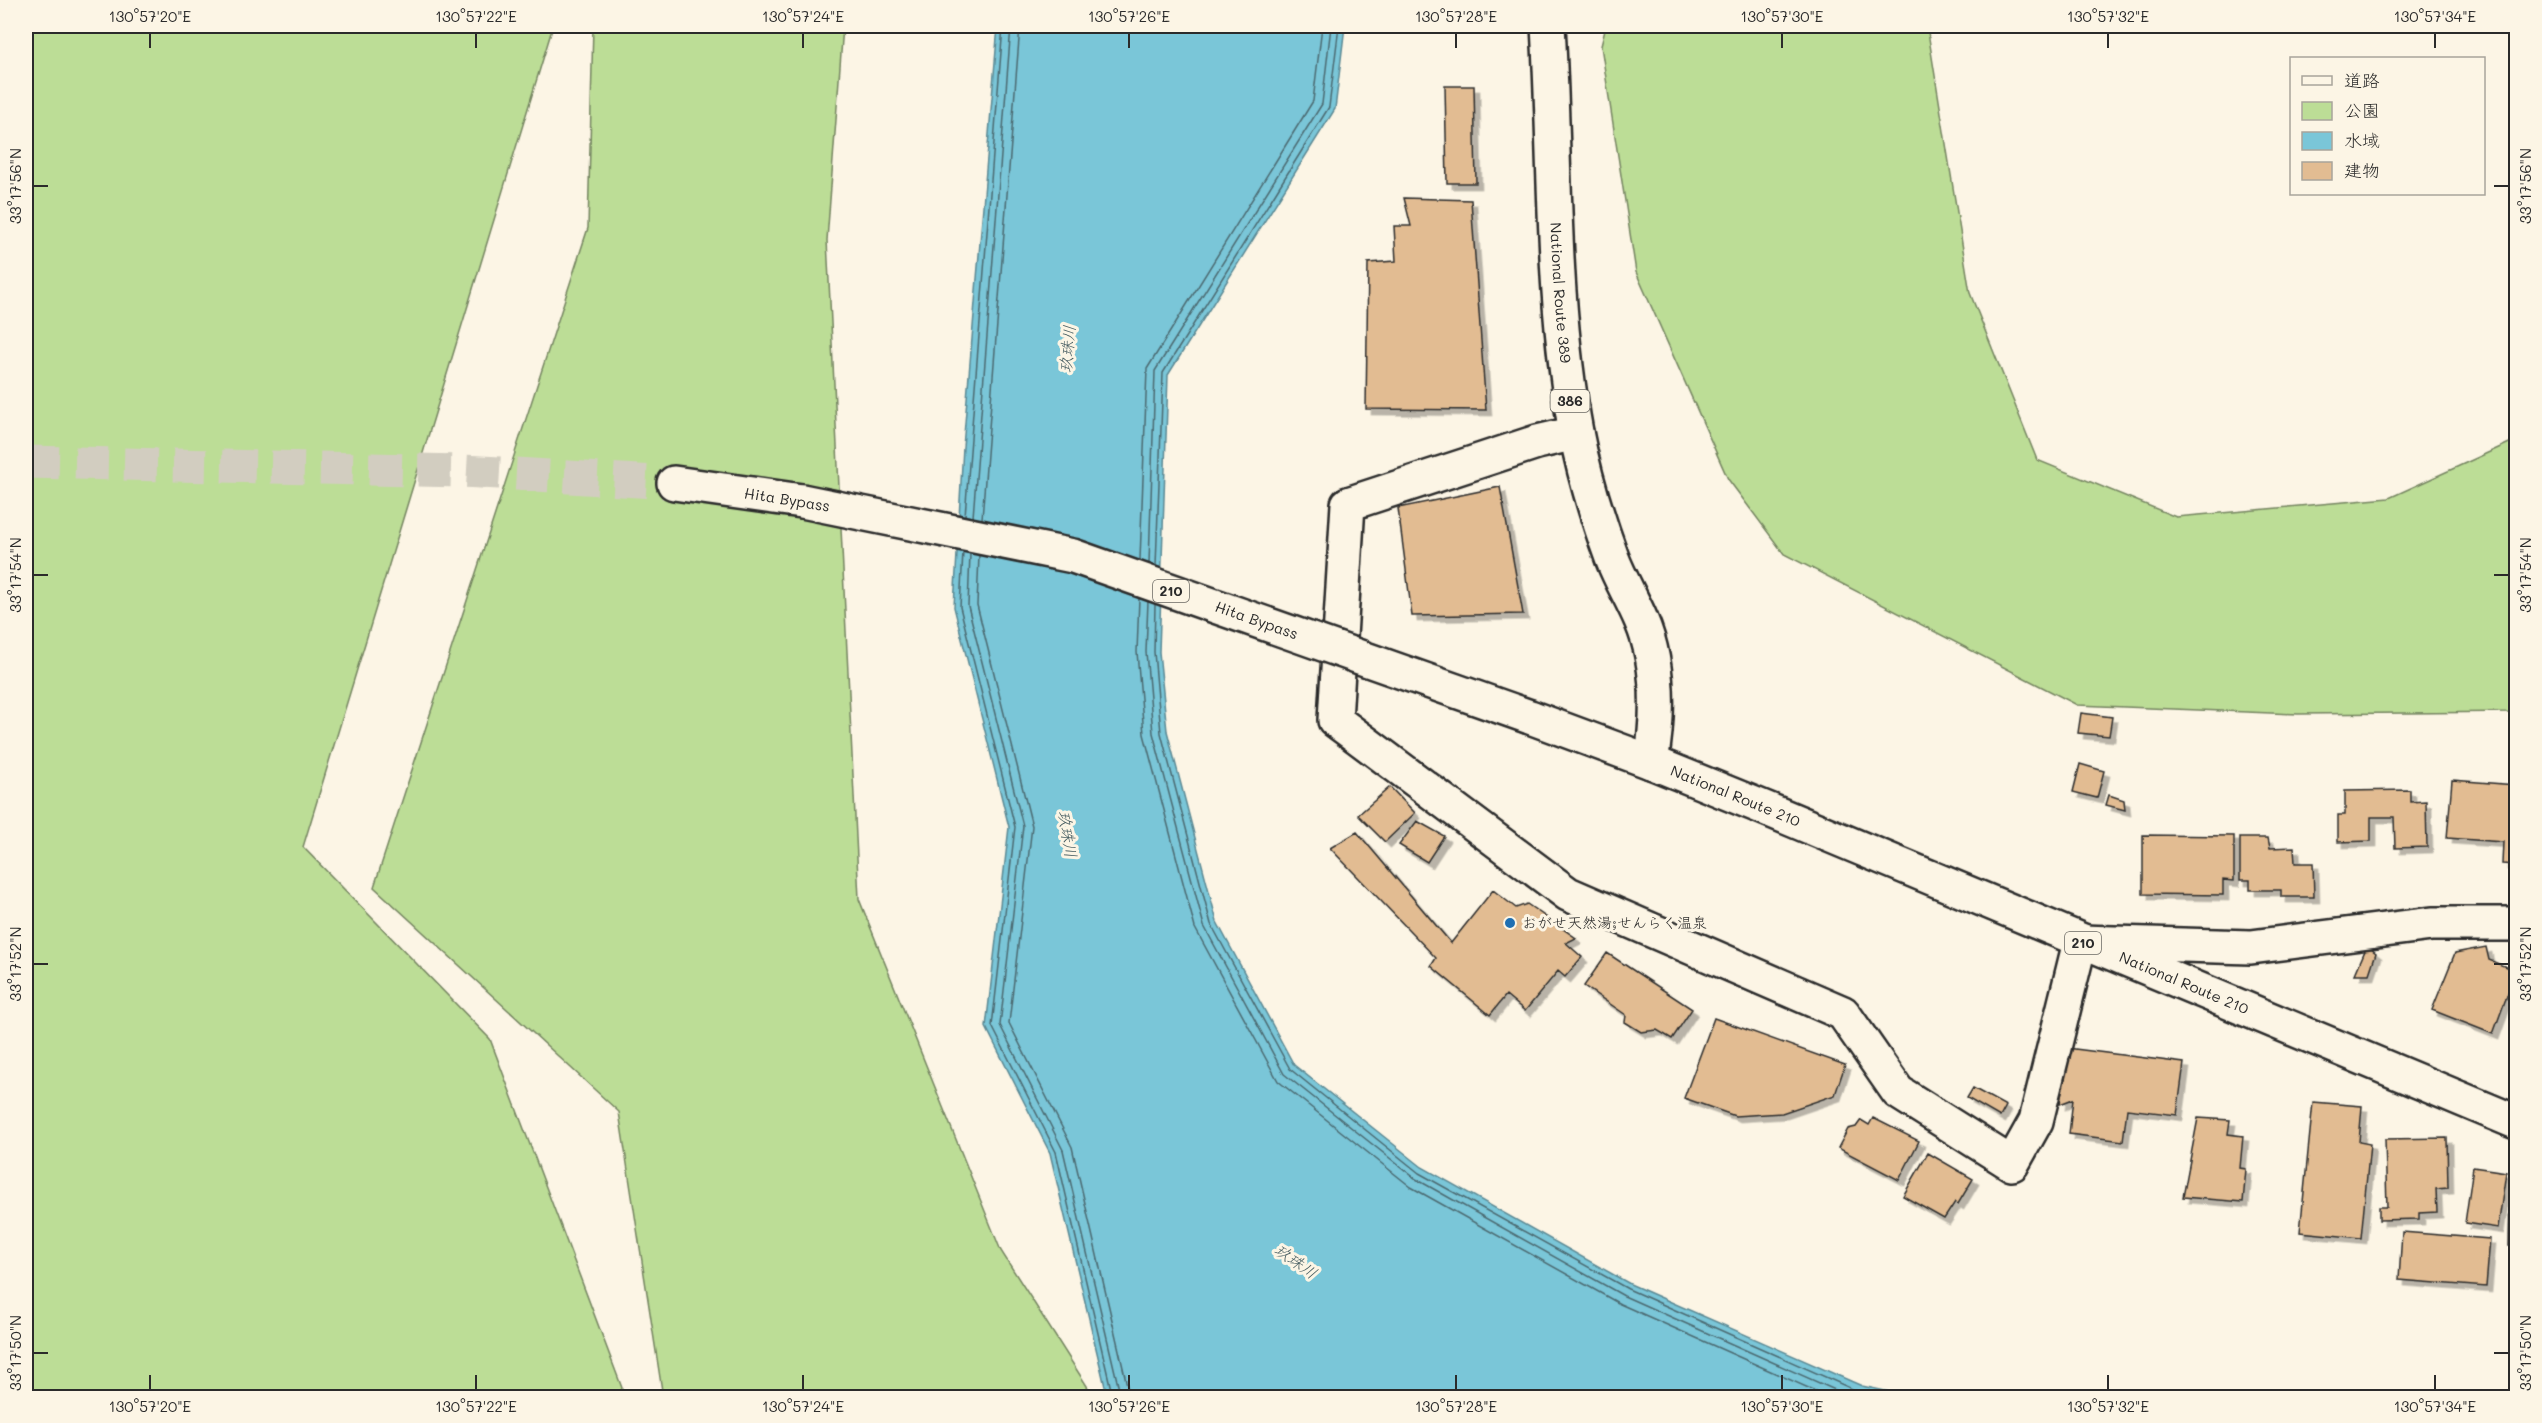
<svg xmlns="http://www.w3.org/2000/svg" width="2542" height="1423" font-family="Mali,'Klee One',sans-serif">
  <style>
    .green { fill: #bcdd96; stroke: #748460; stroke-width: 1.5 }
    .water { fill: #7ac6d8; stroke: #5a8893; stroke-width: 1.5 }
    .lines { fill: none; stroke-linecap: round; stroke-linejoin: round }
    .shore { stroke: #4b6970; stroke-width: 1.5 }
    .building { fill: #e2bc92; stroke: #2b2b2b; stroke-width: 1.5; filter: url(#shadow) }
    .highway-tunnel { stroke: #d2cdc0; stroke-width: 33; stroke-dasharray: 33 16; stroke-linecap: butt }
    .minor-casing { stroke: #2b2b2b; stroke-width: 38 }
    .highway-casing { stroke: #2b2b2b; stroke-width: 38 }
    .minor { stroke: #fcf5e5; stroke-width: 33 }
    .highway { stroke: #fcf5e5; stroke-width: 33 }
    .highway-bridge-casing { stroke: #2b2b2b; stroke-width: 38; stroke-linecap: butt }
    .highway-bridge { stroke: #fcf5e5; stroke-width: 33 }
    .ticks { fill: none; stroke: #2b2b2b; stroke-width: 2 }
    .poi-dot { fill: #1f6fb2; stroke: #fcf5e5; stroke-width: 2 }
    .labels { text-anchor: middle; stroke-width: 6; stroke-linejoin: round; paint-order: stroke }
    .shield { fill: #fcf5e5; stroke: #6a6863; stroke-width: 1.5 }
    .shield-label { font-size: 14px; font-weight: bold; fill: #2b2b2b }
    .street-label { font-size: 15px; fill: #2b2b2b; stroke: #fcf5e5 }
    .poi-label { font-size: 15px; fill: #2b2b2b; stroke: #fcf5e5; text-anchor: start }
    .water-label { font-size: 16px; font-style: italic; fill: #435a5f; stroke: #fcf5e5 }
    .neatline { fill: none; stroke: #2b2b2b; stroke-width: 2 }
    .ticks-label { font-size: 15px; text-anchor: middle; fill: #2b2b2b }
  </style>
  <defs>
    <filter id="shadow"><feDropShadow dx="5.5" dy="5.5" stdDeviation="0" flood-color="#0004"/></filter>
  </defs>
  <rect width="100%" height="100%" fill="#fcf5e5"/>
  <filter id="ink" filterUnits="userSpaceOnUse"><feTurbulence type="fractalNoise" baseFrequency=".0167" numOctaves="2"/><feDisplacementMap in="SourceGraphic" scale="12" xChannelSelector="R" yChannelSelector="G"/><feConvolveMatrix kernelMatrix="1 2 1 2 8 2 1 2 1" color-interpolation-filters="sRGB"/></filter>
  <g filter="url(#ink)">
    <!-- green -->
    <path class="green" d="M 26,26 L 553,26 L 303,847 L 490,1039 L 622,1388 L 618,1397 L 26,1397 Z
      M 593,26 L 843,26 L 827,240 L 859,899 L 1001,1251 L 1094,1397 L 663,1397 L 619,1112 L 374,887 L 588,228 Z
      M 1606,26 L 1927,26 L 1970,293 L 2037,460 L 2176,517 L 2389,498 L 2516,440 L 2516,712 L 2298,714 L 2077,705 L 1784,554 L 1728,479 L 1636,272 L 1601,46 Z"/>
    <!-- water -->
    <path class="water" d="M 998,26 L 1345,26 L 1335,109 L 1168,375 L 1159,652 L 1167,731 L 1217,922 L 1294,1065 L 1422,1167 L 1630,1284 L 1862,1386 L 1913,1397 L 1112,1398 L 1107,1395 L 1050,1153 L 986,1027 L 1009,827 L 954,607 L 963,447 Z"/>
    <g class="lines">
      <!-- shore -->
      <path class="shore" d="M 965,516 L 1003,26
        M 973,517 L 1011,26
        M 982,519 L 1020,26
        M 963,552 L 960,607 L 1015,827 L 992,1026 L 1056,1152 L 1113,1398
        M 970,554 L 968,606 L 1023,826 L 1000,1025 L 1063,1150 L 1121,1398
        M 979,555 L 977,605 L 1032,826 L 1009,1023 L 1072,1147 L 1130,1398
        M 1140,560 L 1147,369 L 1313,101 L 1322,26
        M 1149,564 L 1155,371 L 1322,104 L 1331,26
        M 1156,566 L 1163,373 L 1329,107 L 1339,26
        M 1139,598 L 1137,652 L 1144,734 L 1195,928 L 1278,1081 L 1411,1187 L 1620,1304 L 1831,1398
        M 1148,601 L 1146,652 L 1153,733 L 1204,926 L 1284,1074 L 1416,1179 L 1624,1296 L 1853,1398
        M 1155,604 L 1154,652 L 1161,733 L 1211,924 L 1290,1069 L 1419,1173 L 1628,1289 L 1859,1392 L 1885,1398"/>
    </g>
    <!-- building -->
    <path class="building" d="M 1445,86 L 1474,86 L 1476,183 L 1447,183 Z
      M 1404,198 L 1471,200 L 1486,410 L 1366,409 L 1368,263 L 1396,261 L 1394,226 L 1411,226 Z
      M 1500,487 L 1523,614 L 1412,616 L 1398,508 Z
      M 2081,713 L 2112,717 L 2109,736 L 2078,733 Z
      M 2080,764 L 2104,771 L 2097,798 L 2073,792 Z
      M 2452,780 L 2516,785 L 2516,865 L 2502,864 L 2503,842 L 2447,838 Z
      M 1390,787 L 1415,813 L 1385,842 L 1358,815 Z
      M 2410,790 L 2410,802 L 2426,801 L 2427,847 L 2395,848 L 2394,817 L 2371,817 L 2371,841 L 2338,842 L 2338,815 L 2345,815 L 2345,791 Z
      M 2109,795 L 2124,800 L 2125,810 L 2106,805 Z
      M 1417,821 L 1444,836 L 1427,862 L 1399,845 Z
      M 1357,832 L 1451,943 L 1493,890 L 1516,908 L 1527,904 L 1576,938 L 1566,943 L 1582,957 L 1565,977 L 1558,971 L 1525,1011 L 1506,995 L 1490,1015 L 1431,966 L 1436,958 L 1330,848 Z
      M 2143,835 L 2234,836 L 2234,881 L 2223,880 L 2223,895 L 2143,894 Z
      M 2240,838 L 2268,838 L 2270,848 L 2294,847 L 2295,863 L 2313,863 L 2314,897 L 2281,897 L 2281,890 L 2250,890 L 2250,880 L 2240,880 Z
      M 2367,946 L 2376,953 L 2369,974 L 2355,974 Z
      M 2486,947 L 2489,960 L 2516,971 L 2493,1034 L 2432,1010 L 2455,953 Z
      M 1607,953 L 1692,1009 L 1672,1039 L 1657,1030 L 1641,1032 L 1625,1022 L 1626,1015 L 1584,986 Z
      M 1714,1018 L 1845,1065 L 1835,1095 L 1782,1113 L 1735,1116 L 1684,1098 Z
      M 2067,1048 L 2184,1063 L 2177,1115 L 2127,1109 L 2123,1141 L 2069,1134 L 2073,1099 L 2060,1104 Z
      M 1973,1088 L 2006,1106 L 2000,1117 L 1967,1098 Z
      M 2313,1102 L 2362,1106 L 2359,1142 L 2370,1144 L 2361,1238 L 2300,1232 Z
      M 1873,1118 L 1919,1141 L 1899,1180 L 1838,1148 L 1848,1129 L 1856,1127 L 1861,1120 L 1869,1125 Z
      M 2198,1118 L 2230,1120 L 2228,1134 L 2243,1136 L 2240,1168 L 2246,1169 L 2243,1202 L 2183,1197 Z
      M 2447,1138 L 2448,1188 L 2436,1189 L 2437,1212 L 2419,1213 L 2419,1219 L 2379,1220 L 2379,1207 L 2387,1207 L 2385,1139 Z
      M 1928,1153 L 1973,1179 L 1958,1204 L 1955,1202 L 1944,1219 L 1903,1196 Z
      M 2473,1167 L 2506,1172 L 2498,1228 L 2465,1223 Z
      M 2510,1189 L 2516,1189 L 2516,1247 L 2509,1246 Z
      M 2402,1232 L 2490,1239 L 2486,1287 L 2399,1280 Z"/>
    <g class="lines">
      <!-- highway-tunnel -->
      <path class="highway-tunnel" d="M 26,462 L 463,471 L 674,483"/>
      <defs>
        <path id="minor" d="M 1576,433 L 1537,442 L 1348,504 L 1335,720 L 1568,894 L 1843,1013 L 1898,1092 L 2012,1164 L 2036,1121 L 2080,942 L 2251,947 L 2432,924 L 2516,924"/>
        <g id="highway">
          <path id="s1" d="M 1548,26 C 1556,161 1551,298 1576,432 C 1584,475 1597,517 1612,558 C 1620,579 1632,599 1641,620 C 1660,664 1659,715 1651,762"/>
          <path d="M 674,483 L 802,501"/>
          <path id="s2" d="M 1530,717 L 1651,762 L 1762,807 L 2516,1122"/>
        </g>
      </defs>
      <!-- minor casing -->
      <use href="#minor" class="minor-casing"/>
      <!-- highway casing -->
      <use href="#highway" class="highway-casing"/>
      <!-- minor -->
      <use href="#minor" class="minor"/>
      <!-- highway -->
      <use href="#highway" class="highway"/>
      <defs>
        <g id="highway-bridge">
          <path id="s3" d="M 802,501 L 1073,556 L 1530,717"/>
        </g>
      </defs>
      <!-- highway-bridge casing -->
      <use href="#highway-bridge" class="highway-bridge-casing"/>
      <!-- highway-bridge -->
      <use href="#highway-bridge" class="highway-bridge"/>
    </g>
  </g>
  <!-- ticks -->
  <path class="ticks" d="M 150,33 L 150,48M 476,33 L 476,48M 803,33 L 803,48M 1129,33 L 1129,48M 1456,33 L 1456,48M 1782,33 L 1782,48M 2108,33 L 2108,48M 2435,33 L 2435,48M 33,186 L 48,186M 2494,186 L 2509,186M 33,575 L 48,575M 2494,575 L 2509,575M 33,964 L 48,964M 2494,964 L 2509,964M 33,1353 L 48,1353M 2494,1353 L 2509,1353M 150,1375 L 150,1390M 476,1375 L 476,1390M 803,1375 L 803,1390M 1129,1375 L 1129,1390M 1456,1375 L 1456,1390M 1782,1375 L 1782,1390M 2108,1375 L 2108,1390M 2435,1375 L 2435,1390"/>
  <!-- markers -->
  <circle class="poi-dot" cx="1510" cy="923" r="6"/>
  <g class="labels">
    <!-- shield labels -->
    <g class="shield">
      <rect x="1550.5" y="390" width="39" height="22" rx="4.5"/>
      <rect x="1153" y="580" width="36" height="22" rx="4.5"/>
      <rect x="2065" y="932" width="36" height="22" rx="4.5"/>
    </g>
    <g class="shield-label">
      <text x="1570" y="406">386</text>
      <text x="1171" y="596">210</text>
      <text x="2083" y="948">210</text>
    </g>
    <!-- street labels -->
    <g class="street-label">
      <text dy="5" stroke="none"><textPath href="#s1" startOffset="267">National Route 389</textPath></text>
      <text transform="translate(787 500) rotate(9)" y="5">Hita Bypass</text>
      <text dy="5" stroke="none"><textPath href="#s3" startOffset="471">Hita Bypass</textPath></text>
      <text dy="5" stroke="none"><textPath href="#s2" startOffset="220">National Route 210</textPath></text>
      <text dy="5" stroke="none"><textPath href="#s2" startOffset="706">National Route 210</textPath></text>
    </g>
    <!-- poi labels -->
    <g class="poi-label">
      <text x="1522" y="928">おがせ天然湯;せんらく温泉</text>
    </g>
    <!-- water labels -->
    <g class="water-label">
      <text transform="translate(1067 349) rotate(-85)" y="6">玖珠川</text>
      <text transform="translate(1068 834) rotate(81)" y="6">玖珠川</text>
      <text transform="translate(1296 1261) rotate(35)" y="6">玖珠川</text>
    </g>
  </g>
  <!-- margin -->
  <rect width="2542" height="1423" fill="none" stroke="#fcf5e5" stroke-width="66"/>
  <!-- legend -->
  <rect x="2290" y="57" width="195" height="138" fill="#fcf5e5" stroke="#a8a49b" stroke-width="1.5"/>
  <rect x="2302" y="76" width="30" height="9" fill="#fcf5e5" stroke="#a8a49b" stroke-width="1.5"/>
  <text x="2344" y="87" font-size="18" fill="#2b2b2b">道路</text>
  <rect x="2302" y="102" width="30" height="18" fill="#bcdd96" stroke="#a8a49b" stroke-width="1.5"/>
  <text x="2344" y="117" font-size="18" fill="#2b2b2b">公園</text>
  <rect x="2302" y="132" width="30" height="18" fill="#7ac6d8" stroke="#a8a49b" stroke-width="1.5"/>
  <text x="2344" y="147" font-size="18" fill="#2b2b2b">水域</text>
  <rect x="2302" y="162" width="30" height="18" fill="#e2bc92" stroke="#a8a49b" stroke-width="1.5"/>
  <text x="2344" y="177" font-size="18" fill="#2b2b2b">建物</text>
  <rect x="33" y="33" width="2476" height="1357" class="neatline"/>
  <g class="ticks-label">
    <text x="150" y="22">130°57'20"E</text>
    <text x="476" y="22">130°57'22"E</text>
    <text x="803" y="22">130°57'24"E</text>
    <text x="1129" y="22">130°57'26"E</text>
    <text x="1456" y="22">130°57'28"E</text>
    <text x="1782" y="22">130°57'30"E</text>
    <text x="2108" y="22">130°57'32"E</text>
    <text x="2435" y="22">130°57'34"E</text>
    <text transform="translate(16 186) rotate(-90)" y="5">33°17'56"N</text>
    <text transform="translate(2526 186) rotate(-90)" y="5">33°17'56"N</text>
    <text transform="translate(16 575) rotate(-90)" y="5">33°17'54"N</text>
    <text transform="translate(2526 575) rotate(-90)" y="5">33°17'54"N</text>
    <text transform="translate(16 964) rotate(-90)" y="5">33°17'52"N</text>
    <text transform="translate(2526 964) rotate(-90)" y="5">33°17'52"N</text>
    <text transform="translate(16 1353) rotate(-90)" y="5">33°17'50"N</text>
    <text transform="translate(2526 1353) rotate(-90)" y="5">33°17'50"N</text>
    <text x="150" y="1412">130°57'20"E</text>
    <text x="476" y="1412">130°57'22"E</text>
    <text x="803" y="1412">130°57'24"E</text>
    <text x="1129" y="1412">130°57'26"E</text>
    <text x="1456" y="1412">130°57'28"E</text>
    <text x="1782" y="1412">130°57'30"E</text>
    <text x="2108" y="1412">130°57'32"E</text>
    <text x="2435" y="1412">130°57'34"E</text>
  </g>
</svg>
